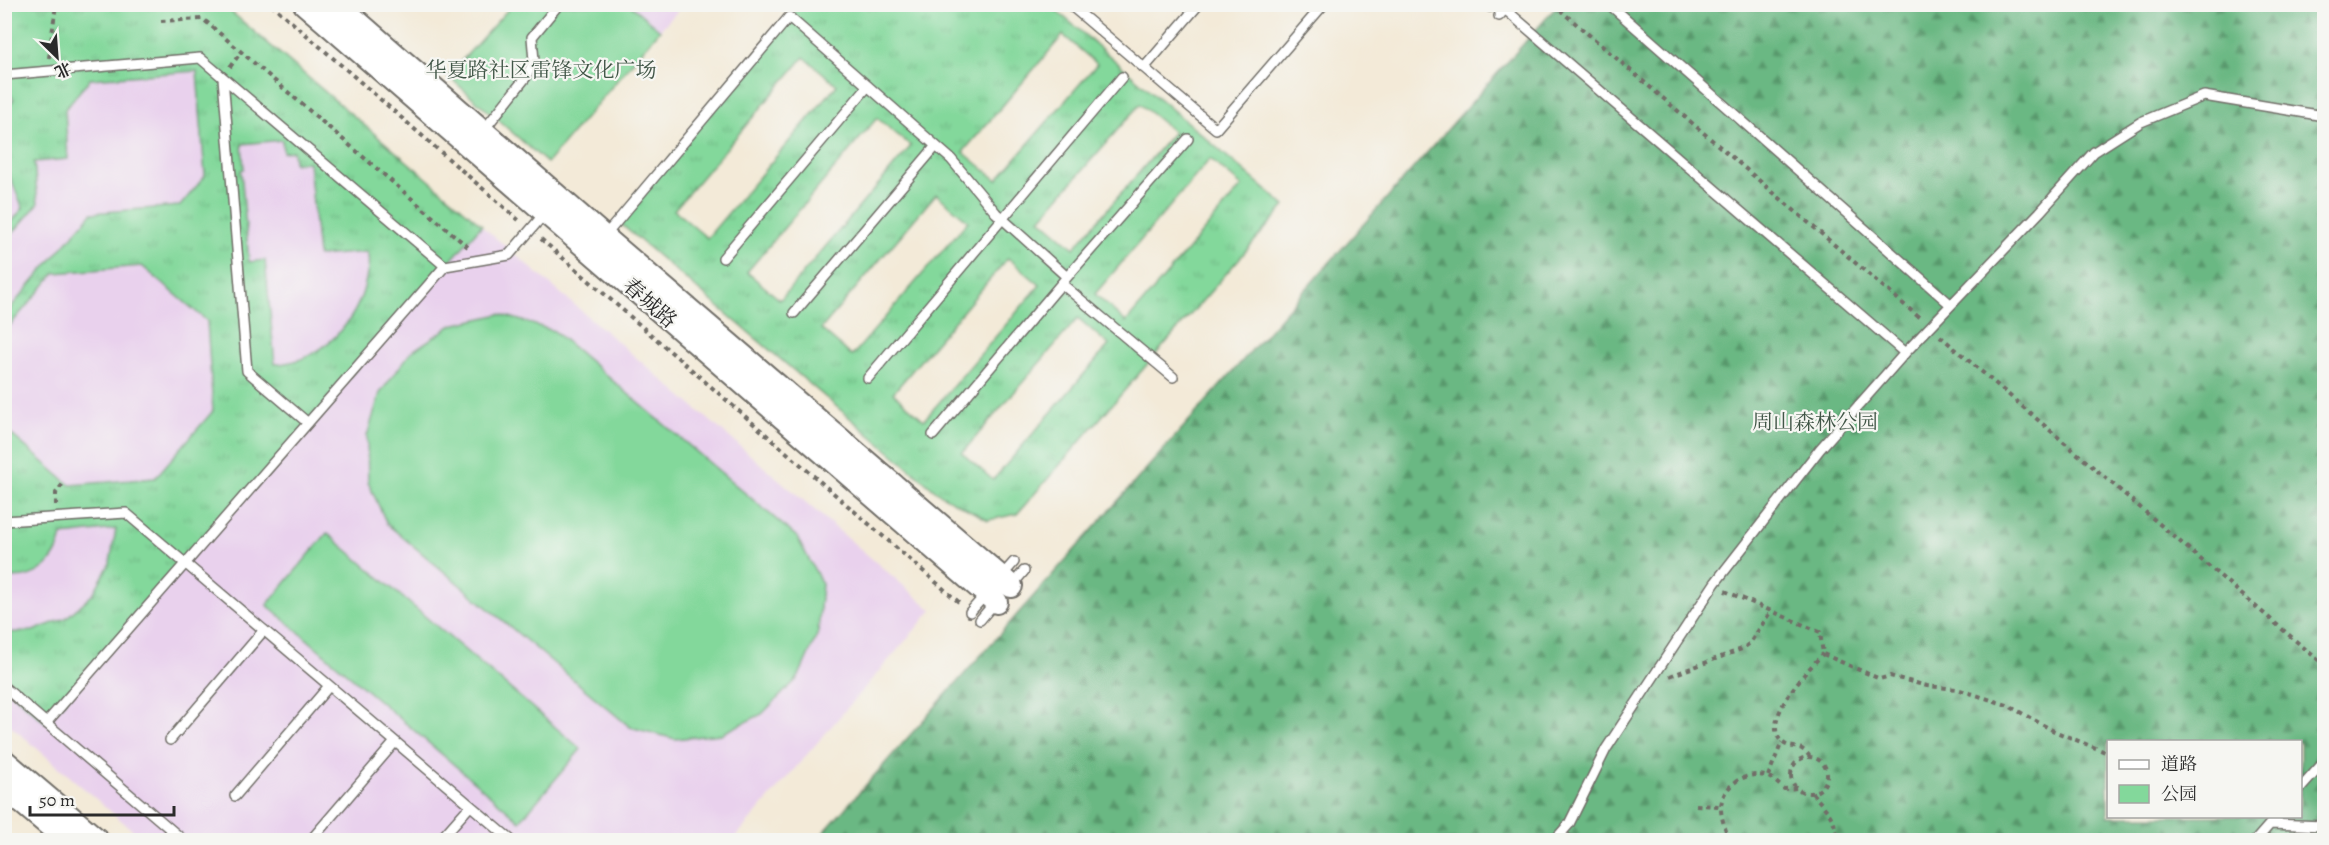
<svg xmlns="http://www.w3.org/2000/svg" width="2329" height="845" font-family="Alegreya,'Noto Serif SC',serif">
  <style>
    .built { fill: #e9d1ed }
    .grass { fill: url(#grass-tufts); stroke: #578263; stroke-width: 1.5; fill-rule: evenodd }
    .forest { fill: url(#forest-firs); stroke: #4a7257; stroke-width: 1.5; fill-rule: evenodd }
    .park { fill: #83d89b; stroke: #578263; stroke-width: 1.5 }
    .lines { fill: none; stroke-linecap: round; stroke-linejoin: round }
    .service-casing { stroke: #716e68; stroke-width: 12 }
    .tertiary-casing { stroke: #716e68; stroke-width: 26 }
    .path { stroke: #716e68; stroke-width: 4; stroke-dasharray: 4.5 4.5; stroke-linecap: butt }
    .service { stroke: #fff; stroke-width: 9 }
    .tertiary { stroke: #fff; stroke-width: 22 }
    .labels { text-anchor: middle; stroke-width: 4.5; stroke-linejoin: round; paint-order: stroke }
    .park-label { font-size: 21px; fill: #415647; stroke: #f6f6f2 }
    .street-label { font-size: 21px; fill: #2b2b2b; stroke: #f6f6f2 }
  </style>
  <defs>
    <pattern id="grass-tufts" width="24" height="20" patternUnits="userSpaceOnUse" patternTransform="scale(1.5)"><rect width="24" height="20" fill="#83d89b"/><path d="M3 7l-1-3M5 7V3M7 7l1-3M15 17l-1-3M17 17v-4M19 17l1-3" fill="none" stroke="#71ba86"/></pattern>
    <pattern id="forest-firs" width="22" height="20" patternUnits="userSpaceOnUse" patternTransform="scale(1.5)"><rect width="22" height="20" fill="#6ab883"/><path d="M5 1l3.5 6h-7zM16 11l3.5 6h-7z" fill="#57966b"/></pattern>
  </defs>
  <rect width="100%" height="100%" fill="#f6f6f2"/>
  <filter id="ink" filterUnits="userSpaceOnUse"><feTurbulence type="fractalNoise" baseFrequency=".0167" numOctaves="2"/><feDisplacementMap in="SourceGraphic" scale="12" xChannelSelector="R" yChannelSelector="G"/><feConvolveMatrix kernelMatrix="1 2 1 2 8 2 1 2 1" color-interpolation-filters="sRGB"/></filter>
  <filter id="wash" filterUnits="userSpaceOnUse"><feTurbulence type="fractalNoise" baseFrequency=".008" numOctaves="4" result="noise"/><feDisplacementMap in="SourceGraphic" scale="24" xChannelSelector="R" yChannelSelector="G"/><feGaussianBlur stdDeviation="1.35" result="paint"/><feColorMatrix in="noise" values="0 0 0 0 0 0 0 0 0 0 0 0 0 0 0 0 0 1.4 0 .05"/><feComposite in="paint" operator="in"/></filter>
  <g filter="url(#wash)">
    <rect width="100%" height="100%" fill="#f3ead8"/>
    <!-- built -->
    <path class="built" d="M 5,5 L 223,5 L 932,610 L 733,840 L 144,840 L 5,721 Z
      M 630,5 L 683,5 L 660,30 Z"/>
    <!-- grass -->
    <path class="grass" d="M 801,4 L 1050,5 L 1285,206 L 1017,514 L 988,520 L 941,495 L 617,221 ZM 1063,35 L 1097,64 L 997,180 L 963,152 ZM 804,57 L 837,85 L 707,238 L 674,210 ZM 1140,104 L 1174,132 L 1074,248 L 1040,219 ZM 877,118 L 911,146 L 780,300 L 747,272 ZM 1210,159 L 1242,186 L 1126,322 L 1095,294 ZM 936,194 L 968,221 L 852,356 L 821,329 ZM 1008,258 L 1040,285 L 924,420 L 893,393 ZM 1078,318 L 1109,345 L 993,480 L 962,453 Z
      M 5,5 L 223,5 L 482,225 L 46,723 L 5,687 L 5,633 L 33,631 L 66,618 L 93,594 L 110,563 L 116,529 L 62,535 C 56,564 35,582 5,577 L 5,429 L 70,485 L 155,478 L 213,411 L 207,321 L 142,266 L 55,273 L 5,331 L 5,314 L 92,213 L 180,206 L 205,176 L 197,71 L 90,79 L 65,109 L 68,159 L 34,162 L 38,204 L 5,242 L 5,230 L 23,208 L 5,165 L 5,110 L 14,99 L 5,90 ZM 282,140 L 283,152 L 293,151 L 294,163 L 309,162 L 318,256 L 367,252 C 370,261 368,269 366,279 C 358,322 320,363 275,364 L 265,260 L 249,262 L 241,170 L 244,169 L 242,144 Z"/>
    <!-- forest -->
    <path class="forest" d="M 1558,5 L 2324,5 L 2324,840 L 817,840 ZM 2108,742 L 2300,742 L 2300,816 L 2108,816 Z"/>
    <!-- park -->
    <path class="park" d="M 512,5 L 630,5 L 660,30 L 547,163 L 448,76 Z
      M 500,314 L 554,331 L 797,537 L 822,584 L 818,633 L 798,678 L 762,714 L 721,734 L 675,739 L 630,727 L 387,524 L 368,482 L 367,436 L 380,393 L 411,352 L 452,325 Z
      M 327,533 L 581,749 L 520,821 L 267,605 Z"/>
  </g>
  <g filter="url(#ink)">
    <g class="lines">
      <defs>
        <path id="service" d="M 1069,4 L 1216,129 L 1324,4
          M 1499,4 L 1905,353
          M 1609,4 L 1950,304
          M 1490,7 L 1493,4
          M 1499,16 L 1509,4
          M 1144,68 L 1199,4
          M 4,75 L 200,58 L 445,266 L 46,723
          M 223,78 L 247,371 L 308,423
          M 483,131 L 526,77 L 534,61 L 532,37 L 559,4
          M 604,237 L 789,17 L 951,159 L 996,213 L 1067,277 L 933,435
          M 723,258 L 868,86
          M 445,266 L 509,255 L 545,213
          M 1067,277 L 1188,139
          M 1062,284 L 1173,377
          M 794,313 L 936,146
          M 868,378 L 1122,77
          M 4,521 L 126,513 L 511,840
          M 1000,578 L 1014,562
          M 1012,585 L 1024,571
          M 970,612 L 987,593
          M 980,620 L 996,601
          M 4,687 L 183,840
          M 170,740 L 264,630
          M 2300,789 L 2324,762
          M 235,796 L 329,686
          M 2270,824 L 2324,826
          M 1559,835 L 1570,840
          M 311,840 L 395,742
          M 440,840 L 470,806
          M 1555,840 L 1569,824 L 1606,749 L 1715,583 L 1820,449 L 1905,353 L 2040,212 L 2094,152 L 2141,122 L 2204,96 L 2324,116
          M 2256,840 L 2277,816"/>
        <path id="tertiary" d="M 305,4 L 996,602
          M 337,4 L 604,237 L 1011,586
          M 4,761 L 97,840
          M 4,787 L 67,840"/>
      </defs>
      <!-- service casing -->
      <use href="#service" class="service-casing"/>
      <!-- tertiary casing -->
      <use href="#tertiary" class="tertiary-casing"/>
      <!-- path -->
      <path class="path" d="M 271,4 L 521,222
        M 1553,4 L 1921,319
        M 161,21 L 203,19 L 469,248
        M 49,58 L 56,4
        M 230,67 L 241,52
        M 541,239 L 961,604
        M 1940,336 L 2324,665
        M 56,505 L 56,493 L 65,481
        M 1725,591 L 1820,632 L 1823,654 L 1880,679 L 1890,676 L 1927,686 L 1957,689 L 2007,705 L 2054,731 L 2108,753
        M 1670,676 L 1742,649 L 1750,643 L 1771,611
        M1791 775a18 18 0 1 1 36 0a18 18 0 1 1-36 0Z
        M 1810,757 C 1800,742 1792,751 1782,742 C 1759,721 1808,669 1823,654
        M 1768,776 L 1782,742
        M 1812,793 C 1825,808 1837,819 1837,840
        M 1696,805 L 1720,806
        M 1729,840 C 1726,830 1721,819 1721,808 C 1721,786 1745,771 1765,776 C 1772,777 1779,785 1784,789 L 1797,788"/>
      <!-- service -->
      <use href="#service" class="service"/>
      <!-- tertiary -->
      <use href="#tertiary" class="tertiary"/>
    </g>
  </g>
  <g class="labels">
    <!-- park labels -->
    <g class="park-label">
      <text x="541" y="77">华夏路社区雷锋文化广场</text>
      <text x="1815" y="429">周山森林公园</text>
    </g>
    <!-- street labels -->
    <g class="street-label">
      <text transform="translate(650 303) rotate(41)" y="7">春城路</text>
    </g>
  </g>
  <!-- margin -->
  <rect width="2329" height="845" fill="none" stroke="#f6f6f2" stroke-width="24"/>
  <!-- legend -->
  <rect x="2107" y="740" width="195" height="78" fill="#f6f6f2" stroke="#a5a5a2" stroke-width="1.5"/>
  <rect x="2119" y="760" width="30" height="9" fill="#ffffff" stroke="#a5a5a2" stroke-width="1.5"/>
  <text x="2161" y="770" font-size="18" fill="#2b2b2b">道路</text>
  <rect x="2119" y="785" width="30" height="18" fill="#83d89b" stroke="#a5a5a2" stroke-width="1.5"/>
  <text x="2161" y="800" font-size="18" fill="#2b2b2b">公园</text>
  <!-- north arrow -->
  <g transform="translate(57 57) rotate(155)" stroke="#f6f6f2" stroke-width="4.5" paint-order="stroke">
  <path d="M0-4.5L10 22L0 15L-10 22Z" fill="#2b2b2b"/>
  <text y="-9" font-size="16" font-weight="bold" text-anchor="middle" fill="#2b2b2b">北</text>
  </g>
  <!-- scale -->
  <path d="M30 806v9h144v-9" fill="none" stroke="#2b2b2b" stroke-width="3"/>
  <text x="39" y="806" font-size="18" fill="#2b2b2b" stroke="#f6f6f2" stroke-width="4.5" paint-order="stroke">50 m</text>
</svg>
